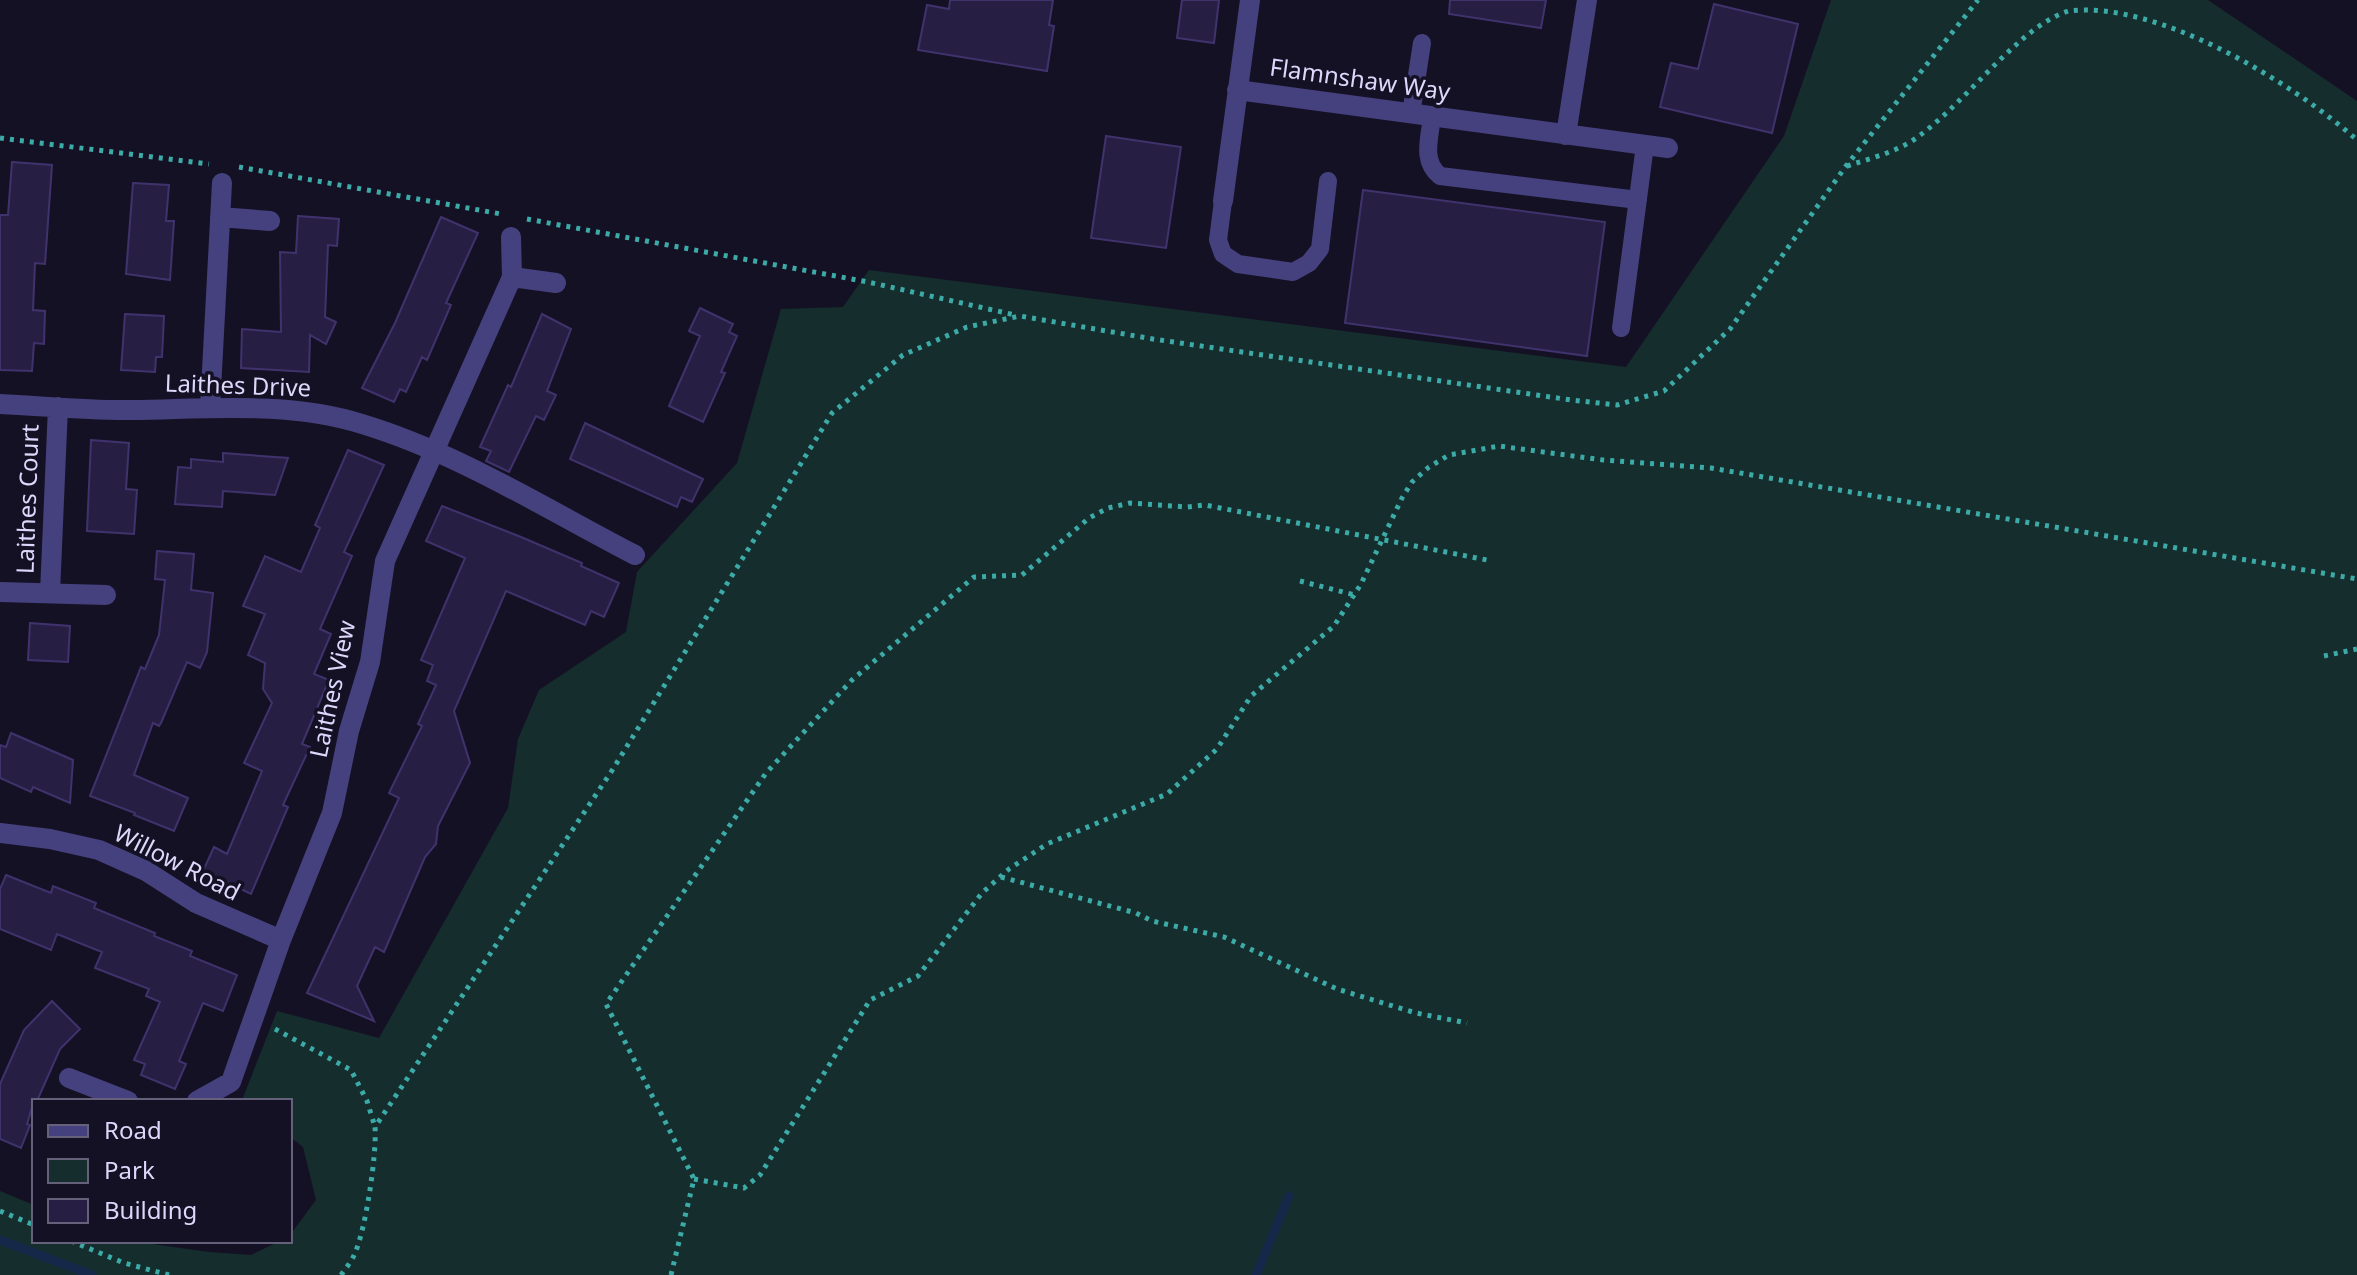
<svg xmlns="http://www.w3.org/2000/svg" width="2357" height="1275" font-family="'Noto Sans',sans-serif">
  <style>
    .green { fill: #152d2d }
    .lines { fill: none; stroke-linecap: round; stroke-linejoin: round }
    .stream { stroke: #15284a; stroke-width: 9 }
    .building { fill: #271f43; stroke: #40336d; stroke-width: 2 }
    .path { stroke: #3caba8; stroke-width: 5; stroke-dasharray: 4 6; stroke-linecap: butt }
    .lane { stroke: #45417e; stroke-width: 18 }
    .street { stroke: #45417e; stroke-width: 20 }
    .labels { text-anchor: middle; stroke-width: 7; stroke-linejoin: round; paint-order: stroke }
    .street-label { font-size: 24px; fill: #ddd8fb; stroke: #151124 }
  </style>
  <rect width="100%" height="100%" fill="#151124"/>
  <!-- green -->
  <path class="green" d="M 1831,0 L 2208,0 L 2357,101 L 2357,1275 L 0,1275 L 0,1191 L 34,1205 L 34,1241 L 131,1241 L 209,1252 L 251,1255 L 280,1241 L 290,1241 L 290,1235 L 316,1200 L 303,1147 L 290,1137 L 290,1101 L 242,1100 L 277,1011 L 379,1038 L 508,808 L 518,739 L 539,690 L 626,632 L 637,572 L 737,463 L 781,309 L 843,307 L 869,270 L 1626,367 L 1784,136 Z"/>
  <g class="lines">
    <!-- stream -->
    <path class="stream" d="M 0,1240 L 92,1275
      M 1256,1275 L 1289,1196"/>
  </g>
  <!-- building -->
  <path class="building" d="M 950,0 L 1053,0 L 1049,25 L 1054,26 L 1047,71 L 918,50 L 927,5 L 949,9 Z
    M 1182,0 L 1219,0 L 1214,43 L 1177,38 Z
    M 1450,0 L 1546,0 L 1541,28 L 1449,14 Z
    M 1714,4 L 1798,24 L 1772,133 L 1660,107 L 1671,63 L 1698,69 Z
    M 1106,136 L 1181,147 L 1166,248 L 1091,238 Z
    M 12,162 L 52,165 L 45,264 L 35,263 L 33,310 L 45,311 L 44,344 L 34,343 L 32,371 L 0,370 L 0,215 L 8,215 Z
    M 133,183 L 169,185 L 166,221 L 174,221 L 170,280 L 126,274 Z
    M 1363,190 L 1605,222 L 1587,356 L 1345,323 Z
    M 298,216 L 339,219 L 337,246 L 328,245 L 325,317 L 336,322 L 326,344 L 310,335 L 309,372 L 241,368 L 242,329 L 281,332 L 280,252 L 296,253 Z
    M 441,217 L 478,233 L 446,303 L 451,305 L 427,360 L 422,357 L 406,392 L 400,389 L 394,402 L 362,388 L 395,323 Z
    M 700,308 L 733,324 L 729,332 L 737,336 L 721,372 L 725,373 L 703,422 L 669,406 L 700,336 L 689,331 Z
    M 125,314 L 164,316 L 162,357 L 156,357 L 155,372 L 121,370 Z
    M 542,314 L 571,329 L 547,391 L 556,395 L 544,420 L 536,416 L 509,472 L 486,461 L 491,451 L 480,447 L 508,385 L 511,387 Z
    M 585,423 L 703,479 L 692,502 L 681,497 L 677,507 L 570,459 Z
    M 91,440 L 129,443 L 126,489 L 137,490 L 134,534 L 87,531 Z
    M 348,450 L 384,465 L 344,552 L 352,556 L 320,629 L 331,634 L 314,674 L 329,680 L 302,744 L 310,747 L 283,805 L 288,807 L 251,894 L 203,871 L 214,847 L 227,854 L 262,771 L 244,763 L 272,703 L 263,689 L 265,663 L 248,655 L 265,614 L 243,606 L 265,556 L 301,572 L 320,528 L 315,525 Z
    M 223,453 L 288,458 L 275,495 L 223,491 L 222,507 L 175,504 L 178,467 L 191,468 L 191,459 L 223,462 Z
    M 442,506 L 521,537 L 582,563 L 581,566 L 619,583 L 604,617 L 591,611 L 585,625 L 506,591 L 454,711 L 470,763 L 438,826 L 436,844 L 425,857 L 384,952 L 375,947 L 357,986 L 374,1021 L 307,993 L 399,798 L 389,793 L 422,726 L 418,724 L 436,685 L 427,681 L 433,665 L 421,660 L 465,558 L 426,541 Z
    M 157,551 L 194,554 L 191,590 L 213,593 L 207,652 L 200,668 L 187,662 L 161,723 L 159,726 L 153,723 L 134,775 L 188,798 L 174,831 L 134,815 L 135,813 L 90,796 L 141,667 L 145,669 L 159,635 L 165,580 L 155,579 Z
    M 30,623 L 70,626 L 68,662 L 28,660 Z
    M 11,733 L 73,760 L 70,803 L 33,787 L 31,792 L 0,778 L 0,745 L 6,747 Z
    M 6,875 L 51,893 L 53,886 L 96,903 L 94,908 L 155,933 L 154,936 L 192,951 L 190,956 L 237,975 L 223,1011 L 203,1003 L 179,1061 L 186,1064 L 175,1089 L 141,1075 L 145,1064 L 134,1060 L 160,1002 L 146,996 L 149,989 L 95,968 L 102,952 L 57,934 L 51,950 L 0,929 L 0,889 Z
    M 52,1001 L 80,1029 L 60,1049 L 37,1101 L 34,1101 L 27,1124 L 30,1125 L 21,1148 L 0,1139 L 0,1084 L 24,1030 Z"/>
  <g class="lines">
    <!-- path -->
    <path class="path" d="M 0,138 L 209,164
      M 1847,166 C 1871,158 1898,152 1919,136 C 1954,110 1984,73 2017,44 C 2031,31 2050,17 2068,11 C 2158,0 2293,83 2357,140
      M 239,167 L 501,214
      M 527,219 L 868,282 L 1015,315
      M 1300,581 L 1355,595
      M 2324,656 L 2357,649
      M 1001,877 L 1136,913 L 1152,921 L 1224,937 L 1337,989 L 1416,1013 L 1467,1023
      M 275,1029 L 351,1070 L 367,1101 L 375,1127
      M 694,1179 L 744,1188 L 760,1175 L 870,1000 L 918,976 L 982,893 L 1009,869 L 1047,844 L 1167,794 L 1217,749 L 1251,696 L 1334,626 L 1361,584 L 1402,498 L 1412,482 L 1429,467 L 1449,455 L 1499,446 L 1603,460 L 1711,468 L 2357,579
      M 0,1211 L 34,1225
      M 71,1241 L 124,1263 L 169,1275
      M 341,1275 C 346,1268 352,1261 355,1253 C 366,1228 377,1153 375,1127 L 613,769 L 832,413 L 903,355 L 967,327 L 1020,316 L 1153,339 L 1571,400 L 1617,405 L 1664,391 L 1730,329 L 1846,166 L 1978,0
      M 671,1275 L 694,1179 L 606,1004 L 766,773 L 852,680 L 974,577 L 1022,575 L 1089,518 L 1108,508 L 1130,503 L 1187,507 L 1205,505 L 1492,561"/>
    <!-- lane -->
    <path class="lane" d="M 1411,114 L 1422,43
      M 1432,116 C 1430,138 1421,161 1440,176 L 1638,200
      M 1223,201 L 1218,240 L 1223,254 L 1238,264 L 1293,272 L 1309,263 L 1320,249 L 1328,181
      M 1621,328 L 1645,145"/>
    <!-- street -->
    <path class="street" d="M 1237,90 L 1668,148
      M 1566,135 L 1587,0
      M 1223,201 L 1250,0
      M 220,217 L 270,221
      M 512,277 L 556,283
      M 0,404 C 44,406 89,411 133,410 C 209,409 289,401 362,424 C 458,453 546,509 635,555
      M 210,408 L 222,183
      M 0,592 L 106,595
      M 50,593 L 58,407
      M 0,833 L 50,839 L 99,850 L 146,871 L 196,903 L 281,940
      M 69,1078 L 128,1101
      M 197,1101 L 231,1082 L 281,940 L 332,813 L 349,731 L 370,662 L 385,561 L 512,277 L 511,237"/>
  </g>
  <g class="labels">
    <!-- street labels -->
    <g class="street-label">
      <text transform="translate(1360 80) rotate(8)" y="8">Flamnshaw Way</text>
      <text transform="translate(238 386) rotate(2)" y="8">Laithes Drive</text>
      <text transform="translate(28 499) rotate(-88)" y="8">Laithes Court</text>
      <text transform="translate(333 689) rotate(-78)" y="8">Laithes View</text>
      <text transform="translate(177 863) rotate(27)" y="8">Willow Road</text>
    </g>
  </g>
  <!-- legend -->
  <rect x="32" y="1099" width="260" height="144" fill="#151124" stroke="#65617a" stroke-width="2"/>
  <rect x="48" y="1125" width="40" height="12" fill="#45417e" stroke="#65617a" stroke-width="2"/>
  <text x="104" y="1139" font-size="24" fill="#ddd8fb">Road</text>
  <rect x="48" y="1159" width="40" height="24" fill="#152d2d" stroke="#65617a" stroke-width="2"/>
  <text x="104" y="1179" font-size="24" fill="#ddd8fb">Park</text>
  <rect x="48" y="1199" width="40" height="24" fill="#271f43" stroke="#65617a" stroke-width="2"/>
  <text x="104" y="1219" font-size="24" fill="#ddd8fb">Building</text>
</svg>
